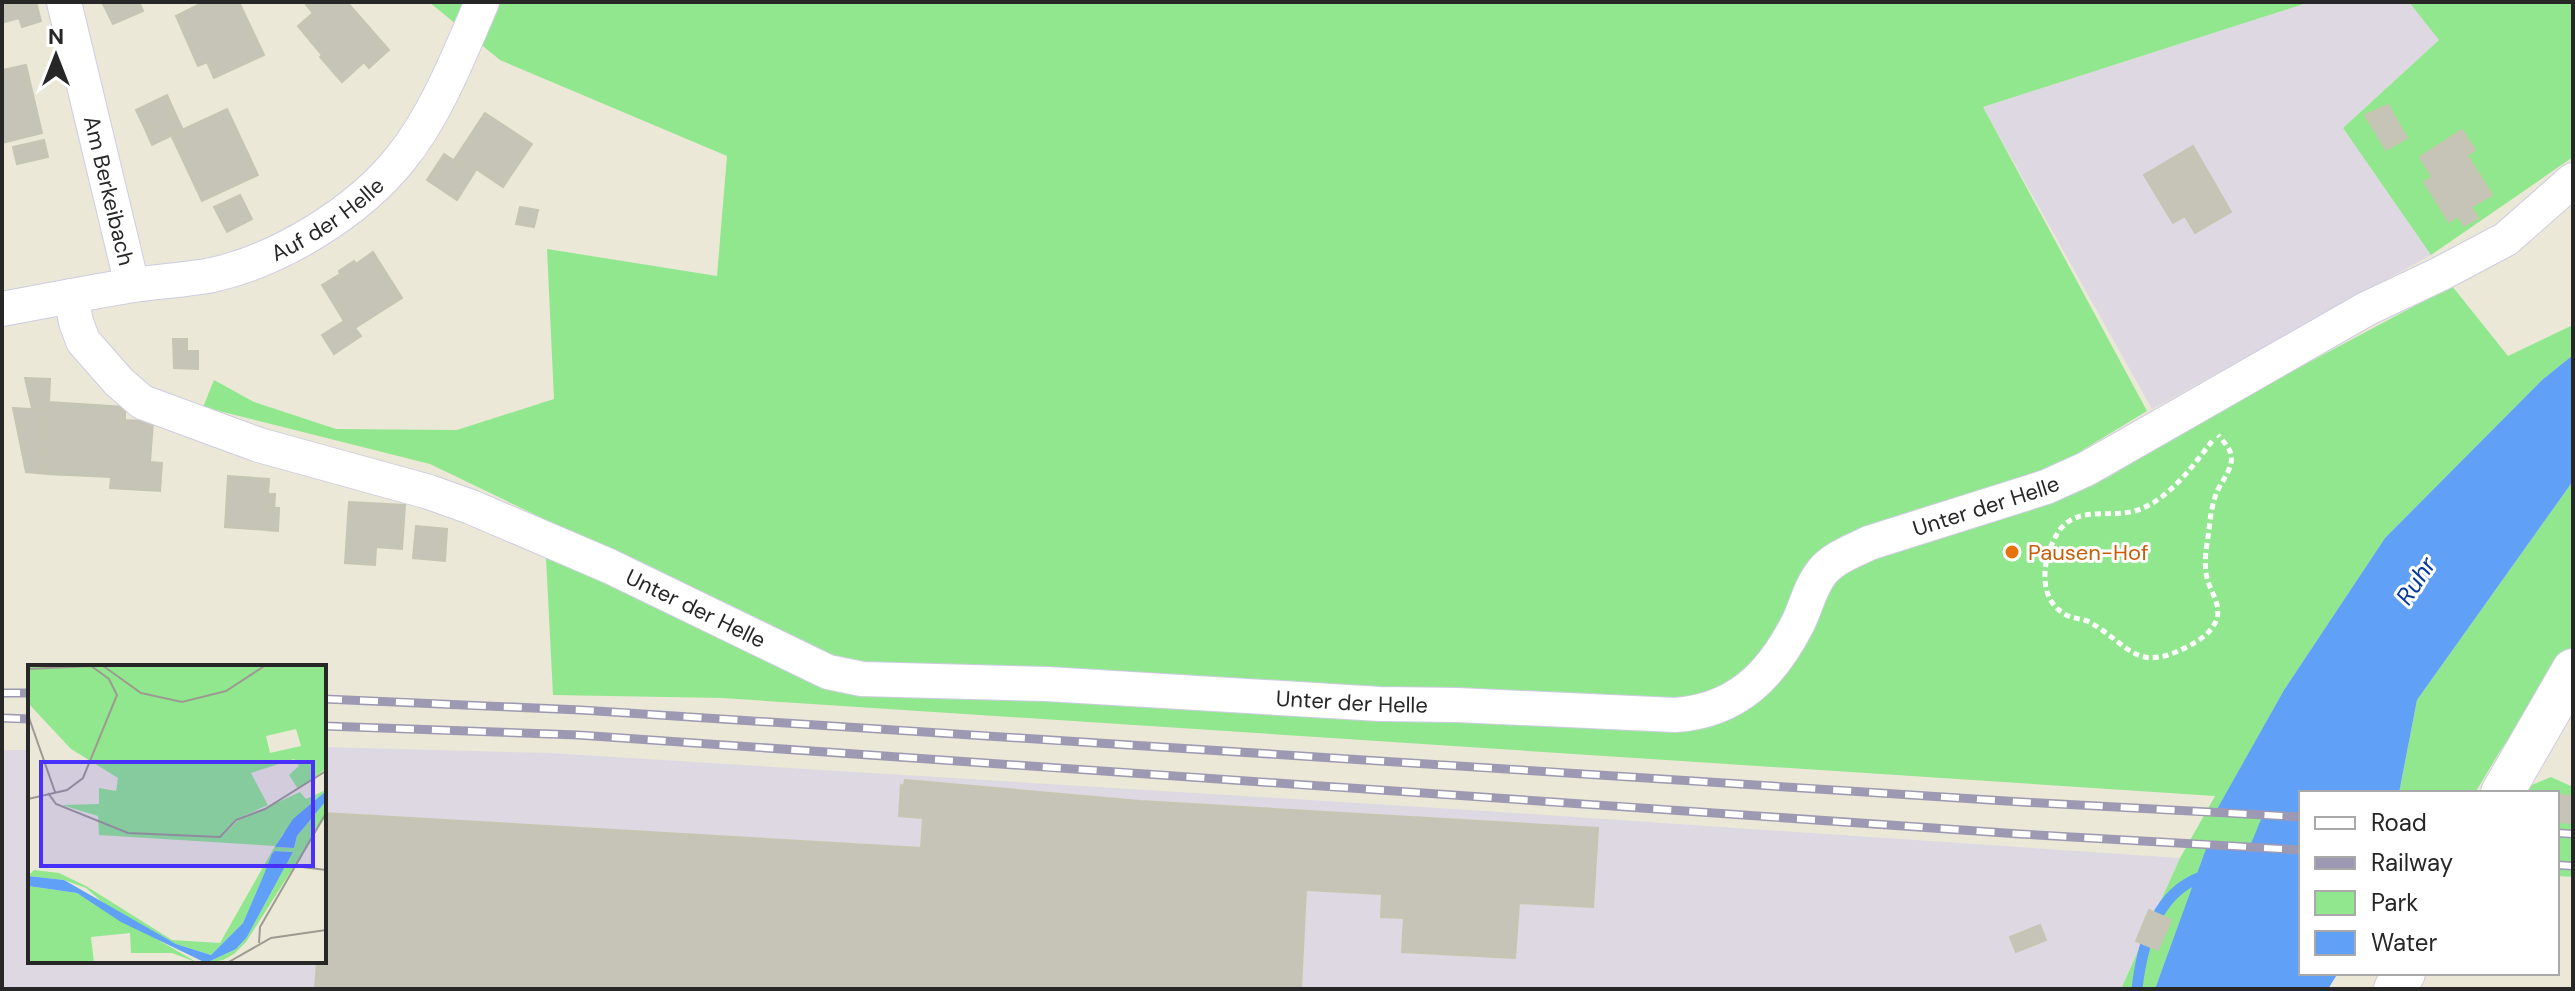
<svg xmlns="http://www.w3.org/2000/svg" width="2575" height="991" font-family="'DM Sans',sans-serif">
  <style>
    .industrial { fill: #ded8e2 }
    .green { fill: #91e78e }
    .water { fill: #60a1f7 }
    .lines { fill: none; stroke-linecap: round; stroke-linejoin: round }
    .stream { stroke: #60a1f7; stroke-width: 11 }
    .river { stroke: #60a1f7; stroke-width: 68 }
    .building { fill: #c6c4b7; stroke: #c6c5b1; stroke-width: 2 }
    .minor-casing { stroke: #cecce2; stroke-width: 36 }
    .tertiary-casing { stroke: #cecce2; stroke-width: 44 }
    .path { stroke: #fff; stroke-width: 5; stroke-dasharray: 6 4; stroke-linecap: butt }
    .minor { stroke: #fff; stroke-width: 34 }
    .tertiary { stroke: #fff; stroke-width: 42 }
    .rail-casing { stroke: #9e99b3; stroke-width: 9 }
    .rail { stroke: #fff; stroke-width: 6; stroke-dasharray: 18; stroke-linecap: butt }
    .food-dot { fill: #e8710a; stroke: #fff; stroke-width: 3 }
    .labels { text-anchor: middle; stroke-width: 6; stroke-linejoin: round; paint-order: stroke }
    .street-label { font-size: 22px; fill: #272727; stroke: #fff }
    .food-label { font-size: 22px; fill: #c56008; stroke: #fff; text-anchor: start }
    .water-label { font-size: 24px; font-style: italic; fill: #043a9e; stroke: #fff }
    .inset-river { fill: none; stroke: #60a1f7; stroke-width: 4 }
    .inset-road { fill: none; stroke: #9d9b91; stroke-width: 2 }
    .view { fill: #4830ff; fill-opacity: 0.15; stroke: #4830ff; stroke-width: 4 }
    .inset-edge { fill: none; stroke: #272727; stroke-width: 4 }
  </style>
  <rect width="100%" height="100%" fill="#ebe8d7"/>
  <!-- industrial -->
  <path class="industrial" d="M 2310,2 L 2409,2 L 2440,39 L 2343,128 L 2431,255 L 2152,409 L 1983,107 Z
    M 324,747 L 550,753 L 1486,811 L 2180,858 L 2121,989 L 2,989 L 2,750 L 30,750 L 30,961 L 324,961 Z"/>
  <!-- green -->
  <path class="green" d="M 429,2 L 2310,2 L 1983,107 L 2147,411 L 2038,477 L 1896,522 L 1832,550 L 1805,572 L 1789,617 L 1761,667 L 1737,690 L 1717,702 L 1683,712 L 844,668 L 634,571 L 627,587 L 825,685 L 1066,697 L 1462,711 L 1682,724 L 1725,711 L 1752,698 L 1808,631 L 1827,583 L 1852,566 L 1967,518 L 2052,499 L 2107,478 L 2223,408 L 2452,286 L 2508,356 L 2573,325 L 2573,355 L 2542,380 L 2385,538 L 2284,690 L 2217,810 L 2301,815 L 2301,852 L 2207,847 L 2155,989 L 2121,989 L 2180,858 L 2215,796 L 722,698 L 553,695 L 544,519 L 430,464 L 203,407 L 214,380 L 254,402 L 336,429 L 457,430 L 554,399 L 547,249 L 717,276 L 727,156 L 500,60 Z
    M 2409,2 L 2573,2 L 2573,157 L 2431,255 L 2343,128 L 2439,40 Z
    M 2573,481 L 2573,648 L 2500,751 L 2475,793 L 2399,793 L 2417,700 Z
    M 2551,777 L 2573,787 L 2573,877 L 2557,876 L 2557,793 L 2524,793 L 2527,787 Z"/>
  <!-- water -->
  <path class="water" d="M 2573,355 L 2573,481 L 2417,700 L 2399,793 L 2301,793 L 2301,815 L 2216,811 L 2284,690 L 2385,538 L 2542,380 Z
    M 2207,846 L 2301,852 L 2301,973 L 2338,973 L 2328,989 L 2155,989 Z"/>
  <g class="lines">
    <!-- stream -->
    <path class="stream" d="M 2137,989 C 2142,943 2157,889 2207,875"/>
    <!-- river -->
    <path class="river" d="M 2223,989 L 2242,937 L 2284,853 L 2301,811"/>
  </g>
  <!-- building -->
  <path class="building" d="M 2,2 L 36,2 L 41,21 L 22,27 L 19,18 L 2,23 Z
    M 102,2 L 139,2 L 143,11 L 113,24 Z
    M 204,2 L 239,2 L 264,55 L 214,78 L 207,62 L 198,66 L 176,16 Z
    M 304,2 L 347,2 L 389,50 L 369,68 L 364,62 L 342,82 L 320,57 L 322,55 L 298,26 L 313,13 Z
    M 26,65 L 42,133 L 2,143 L 2,70 Z
    M 167,95 L 176,115 L 145,129 L 136,110 Z
    M 2388,105 L 2407,138 L 2386,150 L 2365,115 Z
    M 227,109 L 258,175 L 202,201 L 171,135 Z
    M 485,113 L 532,144 L 503,187 L 476,169 L 474,173 L 454,160 Z
    M 176,115 L 183,130 L 152,145 L 145,129 Z
    M 2462,130 L 2475,150 L 2467,155 L 2492,195 L 2471,207 L 2478,218 L 2464,226 L 2458,216 L 2449,222 L 2424,182 L 2432,177 L 2420,157 Z
    M 44,140 L 48,157 L 17,164 L 13,147 Z
    M 2193,146 L 2231,212 L 2195,233 L 2185,216 L 2173,223 L 2144,175 Z
    M 444,154 L 474,173 L 457,200 L 427,180 Z
    M 240,195 L 252,219 L 227,232 L 214,207 Z
    M 520,207 L 538,210 L 534,227 L 516,224 Z
    M 373,252 L 402,298 L 355,328 L 361,336 L 334,354 L 322,335 L 344,321 L 322,285 L 340,274 L 339,271 L 354,261 L 356,264 Z
    M 173,339 L 187,339 L 187,351 L 198,351 L 198,369 L 174,368 Z
    M 25,378 L 50,379 L 49,402 L 46,410 L 32,408 Z
    M 49,402 L 125,407 L 125,420 L 153,422 L 150,462 L 162,463 L 160,491 L 110,488 L 111,477 L 47,474 L 48,451 L 43,450 L 46,410 Z
    M 13,408 L 46,410 L 43,450 L 48,451 L 47,474 L 26,472 Z
    M 228,476 L 269,479 L 268,494 L 275,494 L 274,510 L 267,510 L 266,530 L 225,527 Z
    M 349,502 L 405,505 L 402,549 L 376,547 L 375,565 L 345,563 Z
    M 274,508 L 279,508 L 278,531 L 266,530 L 267,510 Z
    M 416,526 L 447,529 L 445,561 L 413,558 Z
    M 905,780 L 1140,801 L 1598,828 L 1593,907 L 1519,903 L 1515,958 L 1402,952 L 1404,918 L 1381,917 L 1382,894 L 1306,890 L 1301,989 L 315,989 L 317,961 L 324,961 L 325,813 L 921,848 L 923,818 L 899,816 L 901,785 L 904,786 Z
    M 2557,795 L 2573,796 L 2573,823 L 2557,822 Z
    M 2149,910 L 2171,920 L 2158,950 L 2136,941 Z
    M 2040,925 L 2046,940 L 2016,952 L 2010,937 Z"/>
  <g class="lines">
    <defs>
      <g id="minor">
        <path id="s1" d="M 64,2 L 132,285"/>
        <path id="s2" d="M 71,296 L 76,322 L 83,341 L 119,382 L 142,402 L 259,445 L 429,492 L 471,507 L 609,566 L 828,672 L 862,679 L 1047,684 L 1380,704 L 1457,705 L 1675,715 C 1736,711 1771,676 1798,623 C 1806,607 1810,587 1822,572 C 1833,558 1853,551 1869,543 L 2046,487 L 2086,469 L 2366,309 L 2440,274 L 2506,239 L 2573,180"/>
        <path id="s3" d="M 2,309 C 46,301 90,292 134,285 C 160,281 187,280 212,275 C 280,260 358,212 401,158 C 436,115 460,53 482,2"/>
      </g>
      <path id="tertiary" d="M 2502,793 L 2573,670
        M 2395,989 L 2404,973"/>
    </defs>
    <!-- minor casing -->
    <use href="#minor" class="minor-casing"/>
    <!-- tertiary casing -->
    <use href="#tertiary" class="tertiary-casing"/>
    <!-- path -->
    <path class="path" d="M 2212,441 C 2193,466 2172,495 2143,508 C 2116,521 2078,503 2059,531 C 2043,555 2036,596 2063,613 C 2071,619 2083,618 2091,623 C 2131,646 2135,673 2187,647 C 2200,640 2213,632 2217,618 C 2221,604 2210,591 2207,578 C 2203,562 2207,545 2209,530 C 2210,518 2212,505 2216,494 C 2220,483 2234,468 2231,455 C 2230,448 2223,441 2218,435"/>
    <!-- minor -->
    <use href="#minor" class="minor"/>
    <!-- tertiary -->
    <use href="#tertiary" class="tertiary"/>
    <defs>
      <path id="rail" d="M 2,693 L 30,693
        M 324,699 L 581,710 L 2022,802 L 2301,817
        M 2,718 L 30,719
        M 324,726 L 578,735 L 2020,834 L 2301,850
        M 2557,833 L 2573,834
        M 2557,865 L 2573,866"/>
    </defs>
    <!-- rail casing -->
    <use href="#rail" class="rail-casing"/>
    <!-- rail -->
    <use href="#rail" class="rail"/>
  </g>
  <!-- markers -->
  <circle class="food-dot" cx="2012" cy="552" r="8"/>
  <g class="labels">
    <!-- street labels -->
    <g class="street-label">
      <text dy="8" stroke="none"><textPath href="#s1" startOffset="194">Am Berkeibach</textPath></text>
      <text dy="8" stroke="none"><textPath href="#s3" startOffset="342">Auf der Helle</textPath></text>
      <text dy="8" stroke="none"><textPath href="#s2" startOffset="2116">Unter der Helle</textPath></text>
      <text dy="8" stroke="none"><textPath href="#s2" startOffset="724">Unter der Helle</textPath></text>
      <text dy="8" stroke="none"><textPath href="#s2" startOffset="1396">Unter der Helle</textPath></text>
    </g>
    <!-- food labels -->
    <g class="food-label">
      <text x="2028" y="560">Pausen-Hof</text>
    </g>
    <!-- water labels -->
    <g class="water-label">
      <text transform="translate(2416 581) rotate(-57)" y="8">Ruhr</text>
    </g>
  </g>
  <!-- overview -->
  <g transform="translate(28 665)">
    <rect width="298" height="298" fill="#ebe8d7"/>
    <path d="M 0,0 L 298,0 L 298,104 L 270,124 L 261,110 L 271,101 L 266,94 L 223,108 L 240,140 L 207,155 L 194,171 L 209,156 L 272,127 L 278,134 L 298,125 L 254,170 L 248,182 L 266,183 L 269,171 L 298,136 L 298,151 L 218,277 L 206,289 L 195,295 L 178,298 L 208,284 L 219,272 L 265,187 L 246,186 L 215,258 L 183,290 L 148,279 L 80,242 L 58,223 L 36,215 L 0,211 L 6,205 L 31,208 L 58,221 L 144,275 L 192,278 L 247,181 L 71,170 L 70,151 L 34,140 L 71,139 L 71,123 L 88,126 L 90,113 L 43,84 L 0,38 ZM 268,64 L 273,81 L 242,88 L 238,71 ZM 0,221 L 49,228 L 170,298 L 144,288 L 103,288 L 102,268 L 63,272 L 66,298 L 0,298 Z" fill="#91e78e" fill-rule="evenodd"/>
    <path d="M 298,126 L 298,136 L 269,171 L 266,183 L 247,182 L 265,154 ZM 246,186 L 265,187 L 219,272 L 208,284 L 178,298 L 93,257 L 49,228 L 0,221 L 0,211 L 36,215 L 148,279 L 183,290 L 215,258 Z" fill="#60a1f7"/>
    <path class="inset-river" d="M 236,216 L 246,189"/>
    <path class="inset-road" d="M 74,0 L 113,28 L 154,37 L 198,26 L 238,0M 0,4 L 63,1 L 81,14 L 89,30 L 55,113 L 39,125 L 0,134M 0,50 L 27,127M 20,128 L 28,139 L 100,168 L 192,172 L 208,155 L 237,144 L 298,106M 266,201 L 298,205M 231,278 L 232,262 L 298,148M 199,298 L 243,273 L 298,265"/>
    <path class="view" d="M 13,97 L 285,97 L 285,201 L 13,201 Z"/>
    <rect width="298" height="298" class="inset-edge"/>
  </g>
  <!-- border -->
  <rect width="2575" height="991" fill="none" stroke="#272727" stroke-width="8"/>
  <!-- legend -->
  <rect x="2299" y="791" width="260" height="184" fill="#ffffff" stroke="#a9a9a9" stroke-width="2"/>
  <rect x="2315" y="817" width="40" height="12" fill="#ffffff" stroke="#a9a9a9" stroke-width="2"/>
  <text x="2371" y="831" font-size="24" fill="#272727">Road</text>
  <rect x="2315" y="857" width="40" height="12" fill="#9e99b3" stroke="#a9a9a9" stroke-width="2"/>
  <text x="2371" y="871" font-size="24" fill="#272727">Railway</text>
  <rect x="2315" y="891" width="40" height="24" fill="#91e78e" stroke="#a9a9a9" stroke-width="2"/>
  <text x="2371" y="911" font-size="24" fill="#272727">Park</text>
  <rect x="2315" y="931" width="40" height="24" fill="#60a1f7" stroke="#a9a9a9" stroke-width="2"/>
  <text x="2371" y="951" font-size="24" fill="#272727">Water</text>
  <!-- north arrow -->
  <g transform="translate(56 56)" stroke="#ffffff" stroke-width="6" paint-order="stroke">
  <path d="M0-6L14 30L0 20L-14 30Z" fill="#272727"/>
  <text y="-12" font-size="22" font-weight="bold" text-anchor="middle" fill="#272727">N</text>
  </g>
</svg>
